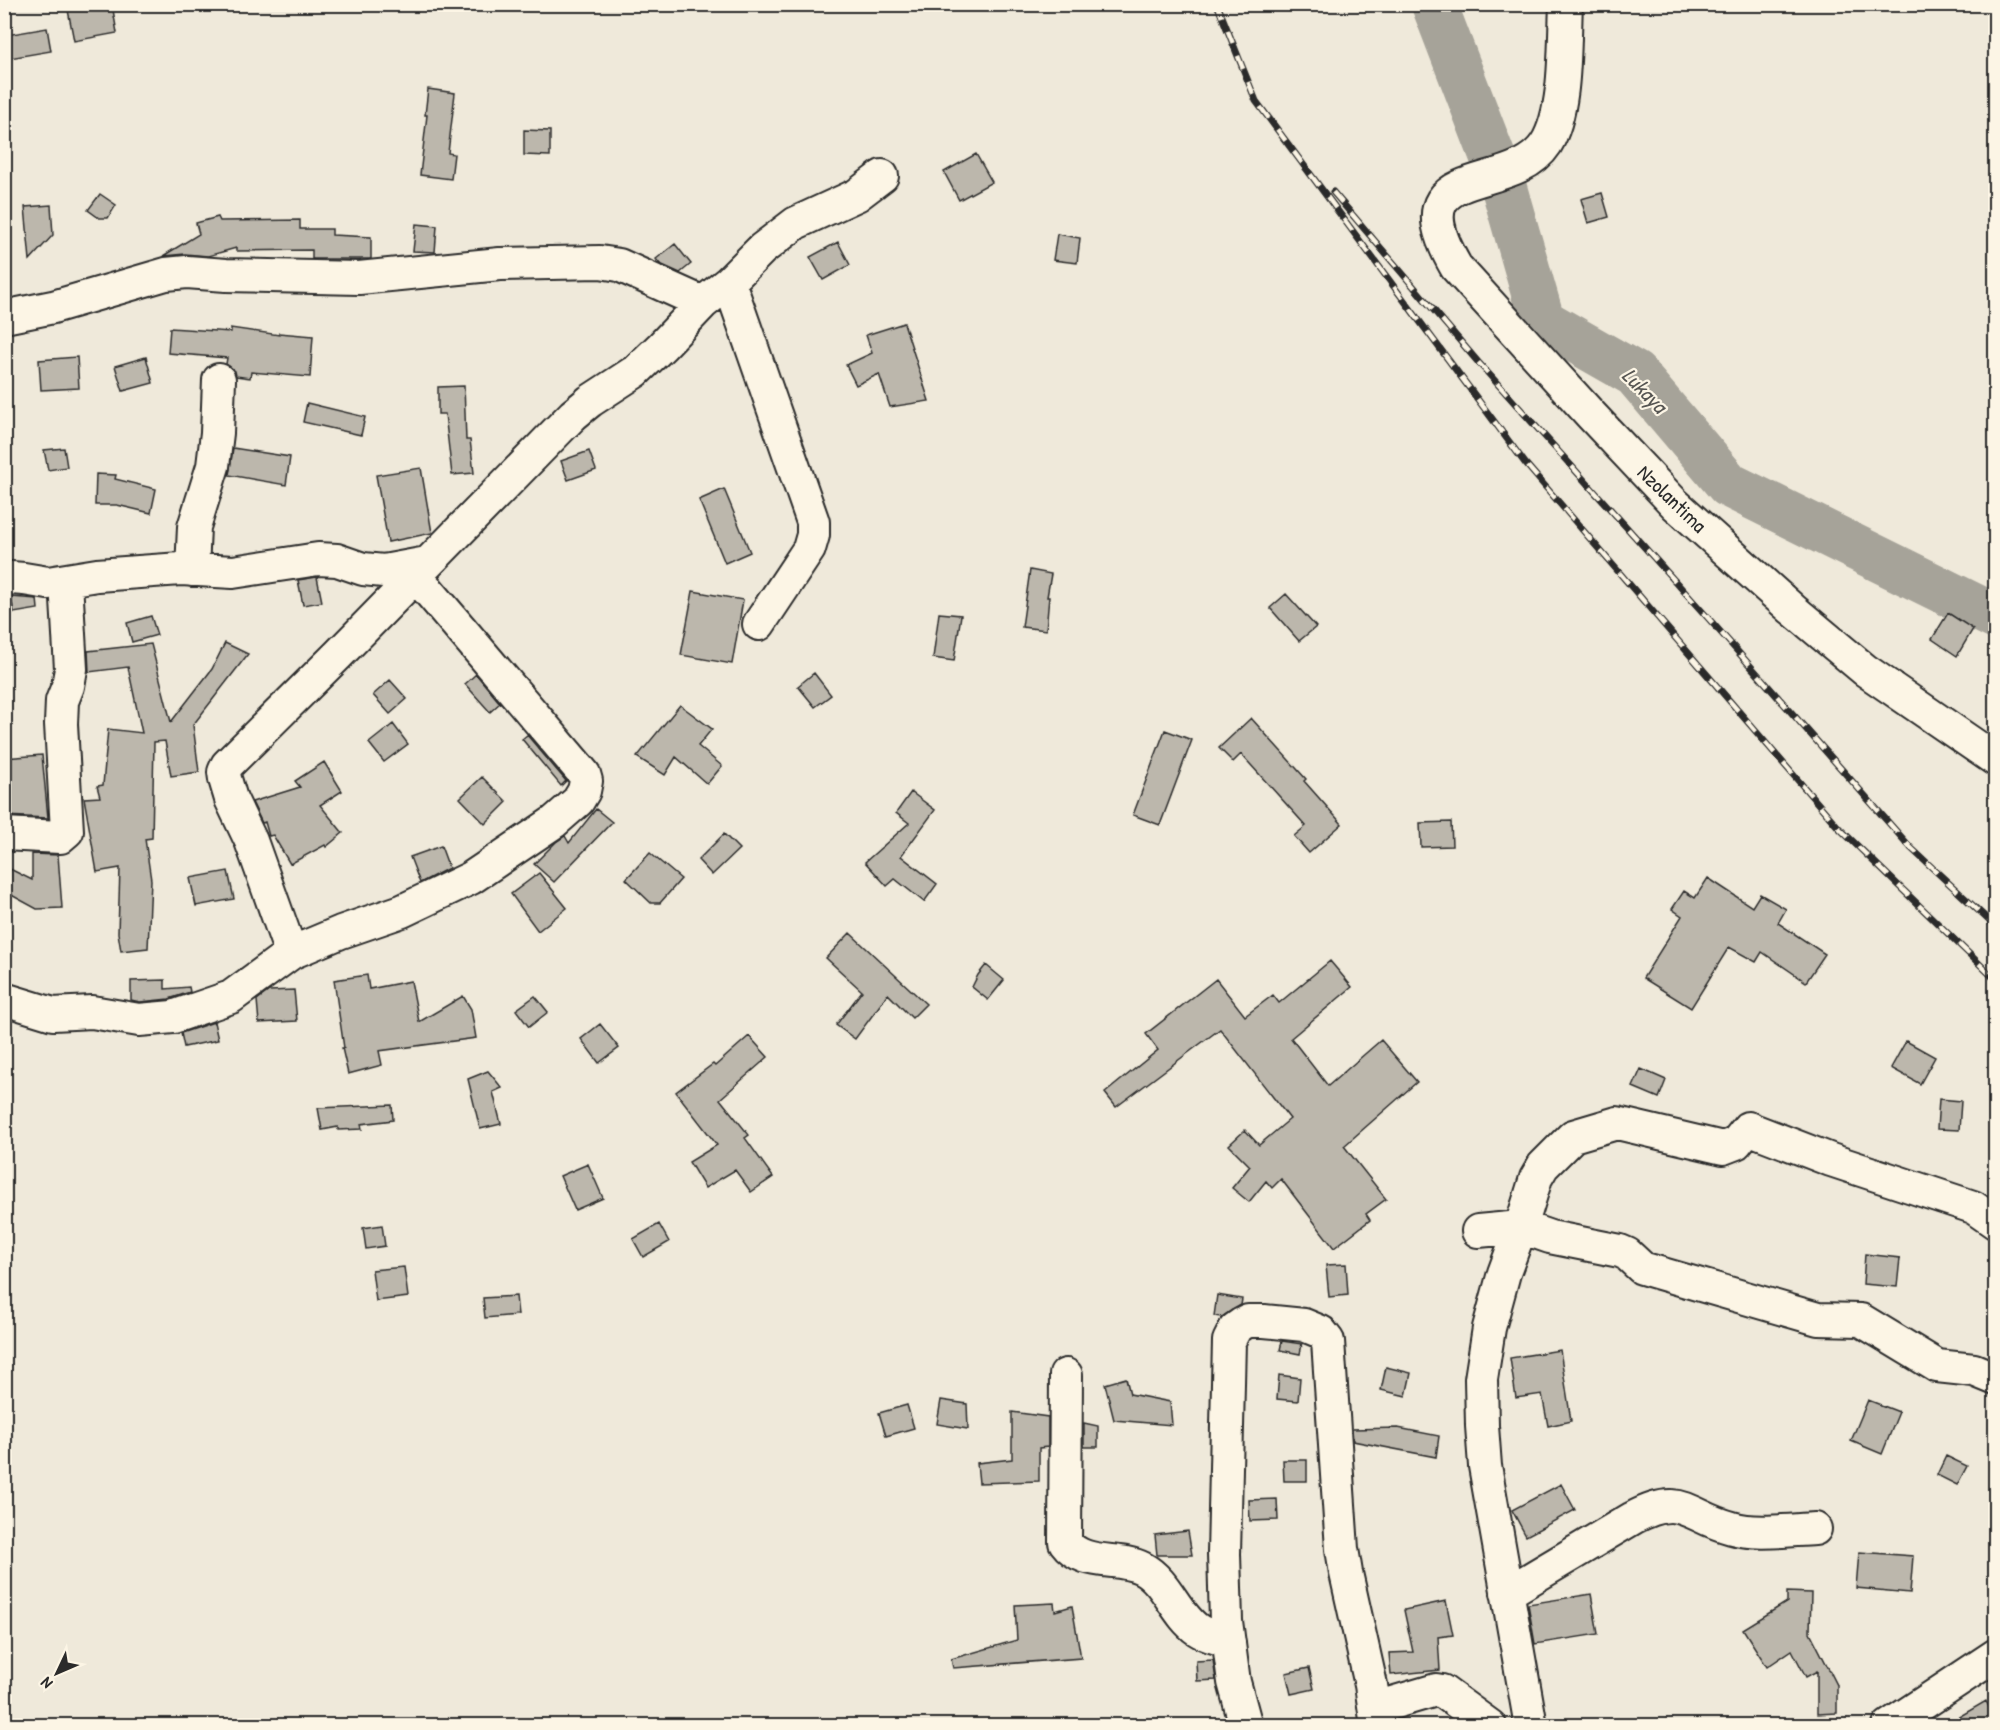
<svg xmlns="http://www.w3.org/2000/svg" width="2000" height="1730" font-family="'Patrick Hand',sans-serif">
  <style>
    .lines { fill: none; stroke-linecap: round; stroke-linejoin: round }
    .river { stroke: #a6a399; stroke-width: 46 }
    .building { fill: #bcb7ac; stroke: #2b2b2b; stroke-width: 1.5 }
    .minor-casing { stroke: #2b2b2b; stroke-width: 36 }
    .minor { stroke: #fcf5e5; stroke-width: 32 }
    .rail-casing { stroke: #2b2b2b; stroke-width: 7 }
    .rail { stroke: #fcf5e5; stroke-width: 4.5; stroke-dasharray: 14; stroke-linecap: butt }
    .labels { text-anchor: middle; stroke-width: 4.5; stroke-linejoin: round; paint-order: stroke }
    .street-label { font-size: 21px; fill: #2b2b2b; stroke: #fcf5e5 }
    .water-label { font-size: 22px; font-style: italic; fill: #565552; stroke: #fcf5e5 }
  </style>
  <rect width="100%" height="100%" fill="#efe9da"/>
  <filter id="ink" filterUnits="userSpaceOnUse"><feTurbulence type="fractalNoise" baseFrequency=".0167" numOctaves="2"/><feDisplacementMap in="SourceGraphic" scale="12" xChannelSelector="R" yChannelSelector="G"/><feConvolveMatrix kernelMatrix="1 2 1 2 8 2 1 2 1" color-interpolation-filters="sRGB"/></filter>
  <g filter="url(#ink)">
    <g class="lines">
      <!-- river -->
      <path class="river" d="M 1434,4 L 1502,181 L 1542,321 L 1635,374 L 1729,485 L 1996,617"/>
    </g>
    <!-- building -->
    <path class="building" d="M 96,4 L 112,4 L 117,33 L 74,41 L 68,10 Z
      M 47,28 L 51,51 L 10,58 L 6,35 Z
      M 428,89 L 455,93 L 448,153 L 454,154 L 451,179 L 420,175 L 427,115 L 425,115 Z
      M 524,130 L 550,131 L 550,156 L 524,155 Z
      M 976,154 L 992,182 L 959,200 L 944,172 Z
      M 1602,193 L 1609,217 L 1588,223 L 1581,199 Z
      M 100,194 L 116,205 L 108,218 L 99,218 L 88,210 Z
      M 51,205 L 53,235 L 30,260 L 25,207 Z
      M 218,217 L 220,221 L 300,220 L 300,229 L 332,229 L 332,235 L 371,237 L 371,259 L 312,259 L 312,250 L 236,251 L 236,248 L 208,256 L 185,254 L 163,256 L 199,234 L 196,223 Z
      M 416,224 L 437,226 L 435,252 L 413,251 Z
      M 1057,234 L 1080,238 L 1077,263 L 1053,260 Z
      M 838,242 L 850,265 L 823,280 L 810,257 Z
      M 675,244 L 691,264 L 680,273 L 660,264 L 656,259 Z
      M 904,323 L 929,401 L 890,407 L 879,374 L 856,385 L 846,365 L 872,353 L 866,335 Z
      M 170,328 L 231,332 L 231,328 L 279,335 L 279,333 L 313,336 L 310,377 L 251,372 L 250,378 L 236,376 L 235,371 L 226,364 L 227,358 L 168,353 Z
      M 77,357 L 79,388 L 41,390 L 39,360 Z
      M 146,357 L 153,383 L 123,391 L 115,366 Z
      M 464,386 L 466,440 L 470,440 L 474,473 L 452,475 L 445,414 L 438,414 L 438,387 Z
      M 307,403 L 365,417 L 361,435 L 303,422 Z
      M 64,448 L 67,467 L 48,470 L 44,450 Z
      M 233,448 L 290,457 L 286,485 L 229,475 Z
      M 589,451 L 596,470 L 568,480 L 561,461 Z
      M 421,468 L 432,533 L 388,542 L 376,475 Z
      M 96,474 L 116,475 L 115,479 L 156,489 L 151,513 L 117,505 L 95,505 Z
      M 724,489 L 750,552 L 725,563 L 699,500 Z
      M 1030,570 L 1051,574 L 1047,597 L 1049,597 L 1046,630 L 1022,627 Z
      M 317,577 L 322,602 L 303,605 L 298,580 Z
      M 693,591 L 743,600 L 732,664 L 681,655 Z
      M 1286,594 L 1316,627 L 1299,641 L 1270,608 Z
      M 11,597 L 37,599 L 38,609 L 14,613 Z
      M 939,613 L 961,615 L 954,661 L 933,658 Z
      M 1948,613 L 1973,629 L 1957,656 L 1932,639 Z
      M 151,616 L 157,635 L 132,642 L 127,623 Z
      M 225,643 L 248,654 L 193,725 L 199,772 L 171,776 L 165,741 L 154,742 L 152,838 L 145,839 L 151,880 L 148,948 L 121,951 L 118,933 L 120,868 L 97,872 L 84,798 L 100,797 L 97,786 L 103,785 L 108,729 L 142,733 L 128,667 L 89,672 L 88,651 L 151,644 L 171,722 L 212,669 Z
      M 814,673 L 831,695 L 815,707 L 798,686 Z
      M 476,674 L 500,703 L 490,712 L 465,684 Z
      M 390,680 L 407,699 L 390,714 L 373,695 Z
      M 680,705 L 712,729 L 698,746 L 722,766 L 707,784 L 676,757 L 665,775 L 637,757 Z
      M 1251,718 L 1306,779 L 1304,781 L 1342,824 L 1309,853 L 1294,836 L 1306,826 L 1241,754 L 1233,762 L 1219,748 Z
      M 393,724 L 408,744 L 384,762 L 369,743 Z
      M 1165,730 L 1192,740 L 1160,825 L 1133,815 Z
      M 527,735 L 566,781 L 561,786 L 522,739 Z
      M 42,755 L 48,818 L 4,816 L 4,758 Z
      M 324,762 L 342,791 L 320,805 L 343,833 L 326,847 L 325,845 L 290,864 L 273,835 L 269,836 L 265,822 L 262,823 L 252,802 L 300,787 L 295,781 Z
      M 482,777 L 507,802 L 485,824 L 460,798 Z
      M 911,792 L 935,810 L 901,856 L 937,884 L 924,902 L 895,879 L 887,886 L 865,862 L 909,823 L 896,813 Z
      M 596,809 L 612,822 L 554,882 L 534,864 L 556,842 L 565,836 L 569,843 Z
      M 1451,822 L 1452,846 L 1421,847 L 1420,823 Z
      M 724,834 L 739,849 L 712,875 L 698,860 Z
      M 441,846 L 449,868 L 420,883 L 410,857 Z
      M 650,853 L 681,879 L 660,903 L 651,903 L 626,879 Z
      M 32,854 L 58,855 L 62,908 L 37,909 L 4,891 L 4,866 L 32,880 Z
      M 228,871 L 234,899 L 196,906 L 190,878 Z
      M 539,873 L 567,908 L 538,931 L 511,894 Z
      M 1708,878 L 1752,907 L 1760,894 L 1786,909 L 1778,923 L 1825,954 L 1806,982 L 1762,952 L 1756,962 L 1729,947 L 1691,1008 L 1643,978 L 1682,916 L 1672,909 L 1684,891 L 1695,898 Z
      M 850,933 L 926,1004 L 912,1018 L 888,994 L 855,1039 L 836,1025 L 862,991 L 826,958 Z
      M 1330,961 L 1352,987 L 1291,1038 L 1328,1086 L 1381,1040 L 1417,1082 L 1344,1146 L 1386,1199 L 1366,1214 L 1370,1220 L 1334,1248 L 1281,1179 L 1272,1188 L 1266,1181 L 1249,1202 L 1232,1188 L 1250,1166 L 1229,1145 L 1245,1130 L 1259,1145 L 1290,1119 L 1220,1029 L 1116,1107 L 1105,1093 L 1158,1050 L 1146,1034 L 1216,979 L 1245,1016 L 1273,995 L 1279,1003 Z
      M 986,965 L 1004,980 L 988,1000 L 972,987 L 978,975 Z
      M 367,975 L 369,989 L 411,981 L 419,1022 L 463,996 L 471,1009 L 476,1038 L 379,1051 L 382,1065 L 348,1074 L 342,1048 L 344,1048 L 334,980 Z
      M 165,980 L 165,989 L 189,987 L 190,992 L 169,999 L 140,1002 L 131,1000 L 131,981 Z
      M 294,990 L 297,1021 L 259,1023 L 257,1000 L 269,991 Z
      M 535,996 L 548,1012 L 529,1027 L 516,1010 Z
      M 214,1022 L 218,1040 L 184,1047 L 181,1033 Z
      M 600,1024 L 619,1048 L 599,1063 L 581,1039 Z
      M 749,1036 L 768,1057 L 720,1099 L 749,1135 L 745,1138 L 773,1177 L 751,1192 L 735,1170 L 705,1188 L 689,1162 L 717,1145 L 676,1092 L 713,1064 L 715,1066 Z
      M 1906,1041 L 1935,1057 L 1920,1084 L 1891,1068 Z
      M 1641,1069 L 1666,1080 L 1659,1098 L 1633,1087 Z
      M 488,1071 L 502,1088 L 493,1092 L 501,1124 L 480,1129 L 468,1079 Z
      M 1939,1099 L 1961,1101 L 1959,1130 L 1937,1129 Z
      M 392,1105 L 393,1120 L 361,1124 L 362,1129 L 338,1130 L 338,1127 L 322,1130 L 318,1108 Z
      M 588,1164 L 603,1198 L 575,1210 L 560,1176 Z
      M 659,1224 L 669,1242 L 643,1257 L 633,1239 Z
      M 382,1225 L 385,1246 L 366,1249 L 363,1228 Z
      M 1865,1254 L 1900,1258 L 1897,1287 L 1863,1284 Z
      M 1346,1264 L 1348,1295 L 1329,1297 L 1326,1265 Z
      M 404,1267 L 408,1297 L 376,1301 L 372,1270 Z
      M 1217,1295 L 1242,1299 L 1241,1305 L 1222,1317 L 1214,1316 Z
      M 516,1296 L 518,1315 L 485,1318 L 483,1298 Z
      M 1282,1341 L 1302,1344 L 1300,1354 L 1280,1350 Z
      M 1560,1350 L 1571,1421 L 1548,1426 L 1542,1394 L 1516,1398 L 1510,1358 Z
      M 1386,1367 L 1411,1373 L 1406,1396 L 1381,1390 Z
      M 1279,1375 L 1300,1378 L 1298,1401 L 1277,1399 Z
      M 1126,1378 L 1130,1394 L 1170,1402 L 1172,1425 L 1114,1420 L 1105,1384 Z
      M 941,1400 L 967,1404 L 968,1429 L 937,1424 Z
      M 1868,1400 L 1899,1412 L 1882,1454 L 1851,1441 Z
      M 907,1405 L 914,1428 L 886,1436 L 879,1413 Z
      M 1012,1412 L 1048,1417 L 1048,1447 L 1039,1448 L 1039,1481 L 979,1483 L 977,1463 L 1012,1459 Z
      M 1084,1423 L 1098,1426 L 1098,1447 L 1084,1447 Z
      M 1398,1428 L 1439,1436 L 1436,1457 L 1353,1441 L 1352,1429 Z
      M 1946,1456 L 1967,1466 L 1957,1485 L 1937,1475 Z
      M 1283,1460 L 1307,1460 L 1307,1481 L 1284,1481 Z
      M 1561,1484 L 1575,1510 L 1526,1536 L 1512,1510 Z
      M 1277,1499 L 1278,1520 L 1250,1521 L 1249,1500 Z
      M 1188,1531 L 1192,1555 L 1157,1555 L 1155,1535 Z
      M 1859,1552 L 1913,1556 L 1910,1593 L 1856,1588 Z
      M 1787,1592 L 1811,1593 L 1810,1632 L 1837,1685 L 1837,1713 L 1817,1714 L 1817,1671 L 1806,1677 L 1792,1650 L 1767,1667 L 1743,1629 L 1787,1602 Z
      M 1591,1594 L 1598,1634 L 1535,1644 L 1528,1604 Z
      M 1446,1601 L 1453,1635 L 1438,1637 L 1440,1670 L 1391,1675 L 1389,1653 L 1413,1652 L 1404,1610 Z
      M 1054,1603 L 1055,1611 L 1072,1606 L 1081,1658 L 953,1668 L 951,1659 L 1017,1640 L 1015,1605 Z
      M 1213,1660 L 1216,1680 L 1197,1681 L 1196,1661 Z
      M 1309,1668 L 1314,1689 L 1291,1694 L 1286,1673 Z
      M 1986,1701 L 1995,1719 L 1995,1725 L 1945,1725 Z"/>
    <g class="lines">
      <defs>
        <path id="minor" d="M 1566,4 C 1564,44 1567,110 1546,144 C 1511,198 1393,158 1456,267 L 1592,416 L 1675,504 L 1792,609 L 1865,670 L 1996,760
          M 729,282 L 813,522 L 813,535 L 809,549 L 759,624
          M 4,317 L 53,307 L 166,274 L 187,272 L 226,275 L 359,278 L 500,264 L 600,262 L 619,265 L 703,303
          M 192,570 L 194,527 L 213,466 L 217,433 L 219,380
          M 4,580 L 11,578 L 24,579 L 48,583 L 97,575 L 181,569 L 233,572 L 318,559 L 337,560 L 363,569 L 384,571 L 427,563
          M 4,834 L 60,837 L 67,831 L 61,724 L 62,701 L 68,686 L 71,669 L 66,582
          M 291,953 L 251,841 L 231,799 L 225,779 L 224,772 L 227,765 L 338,655 L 573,415 L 590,401 L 636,371 L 662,346 L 703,303 L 729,282 L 762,249 L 796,223 L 857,195 L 882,176
          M 4,999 L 53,1014 L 92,1012 L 139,1020 L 173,1017 L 231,997 L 291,953 L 341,932 L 402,911 L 471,878 L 554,822 L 578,801 L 584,791 L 586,781 L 584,774 L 415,575
          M 1478,1231 L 1521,1227 L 1550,1237 L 1620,1251 L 1627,1254 L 1642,1268 L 1818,1319 L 1861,1320 L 1937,1366 L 1974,1370 L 1996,1379
          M 1066,1375 L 1065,1542 C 1083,1567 1118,1556 1142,1568 C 1167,1581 1175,1614 1198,1630 C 1207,1636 1219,1638 1229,1642
          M 1507,1593 L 1633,1518 C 1683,1491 1686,1516 1732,1528 C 1755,1535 1790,1530 1815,1529
          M 1375,1708 L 1436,1690 L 1442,1691 L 1490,1726
          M 1246,1726 L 1234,1682 L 1226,1621 L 1224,1554 L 1229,1341 L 1235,1329 L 1242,1324 L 1248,1321 L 1264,1321 L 1304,1325 L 1321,1332 L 1328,1341 L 1342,1549 L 1346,1573 L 1371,1685 L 1377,1726
          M 1531,1726 L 1485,1466 L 1482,1426 L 1481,1379 L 1489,1328 L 1504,1273 L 1521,1227 L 1536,1178 L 1543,1166 L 1573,1136 L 1617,1123 L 1723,1148 L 1736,1143 L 1748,1128 L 1831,1160 L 1973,1207 L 1996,1223
          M 1889,1726 L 1996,1655"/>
      </defs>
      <!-- minor casing -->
      <use href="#minor" class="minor-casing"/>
      <!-- minor -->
      <use href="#minor" class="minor"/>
      <defs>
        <path id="rail" d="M 1217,4 L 1256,101 L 1525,463 L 1839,828 L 1996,980
          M 1333,192 L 1478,362 L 1709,619 L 1911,848 L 1996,927"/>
      </defs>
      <!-- rail casing -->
      <use href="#rail" class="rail-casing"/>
      <!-- rail -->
      <use href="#rail" class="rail"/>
    </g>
  </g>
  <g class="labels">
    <!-- street labels -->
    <g class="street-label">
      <text transform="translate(1672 499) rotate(44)" y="7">Nzolantima</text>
    </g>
    <!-- water labels -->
    <g class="water-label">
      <text transform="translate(1645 390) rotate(45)" y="8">Lukaya</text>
    </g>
  </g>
  <!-- margin -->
  <rect width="2000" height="1730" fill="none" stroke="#fcf5e5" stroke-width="24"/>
  <rect x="12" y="12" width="1976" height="1706" fill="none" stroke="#2b2b2b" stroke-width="2" filter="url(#ink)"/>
  <!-- north arrow -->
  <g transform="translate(57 1673) rotate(226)" stroke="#fcf5e5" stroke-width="4.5" paint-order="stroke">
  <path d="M0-4.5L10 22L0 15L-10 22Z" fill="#2b2b2b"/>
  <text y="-9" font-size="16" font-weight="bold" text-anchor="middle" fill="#2b2b2b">N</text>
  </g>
</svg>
